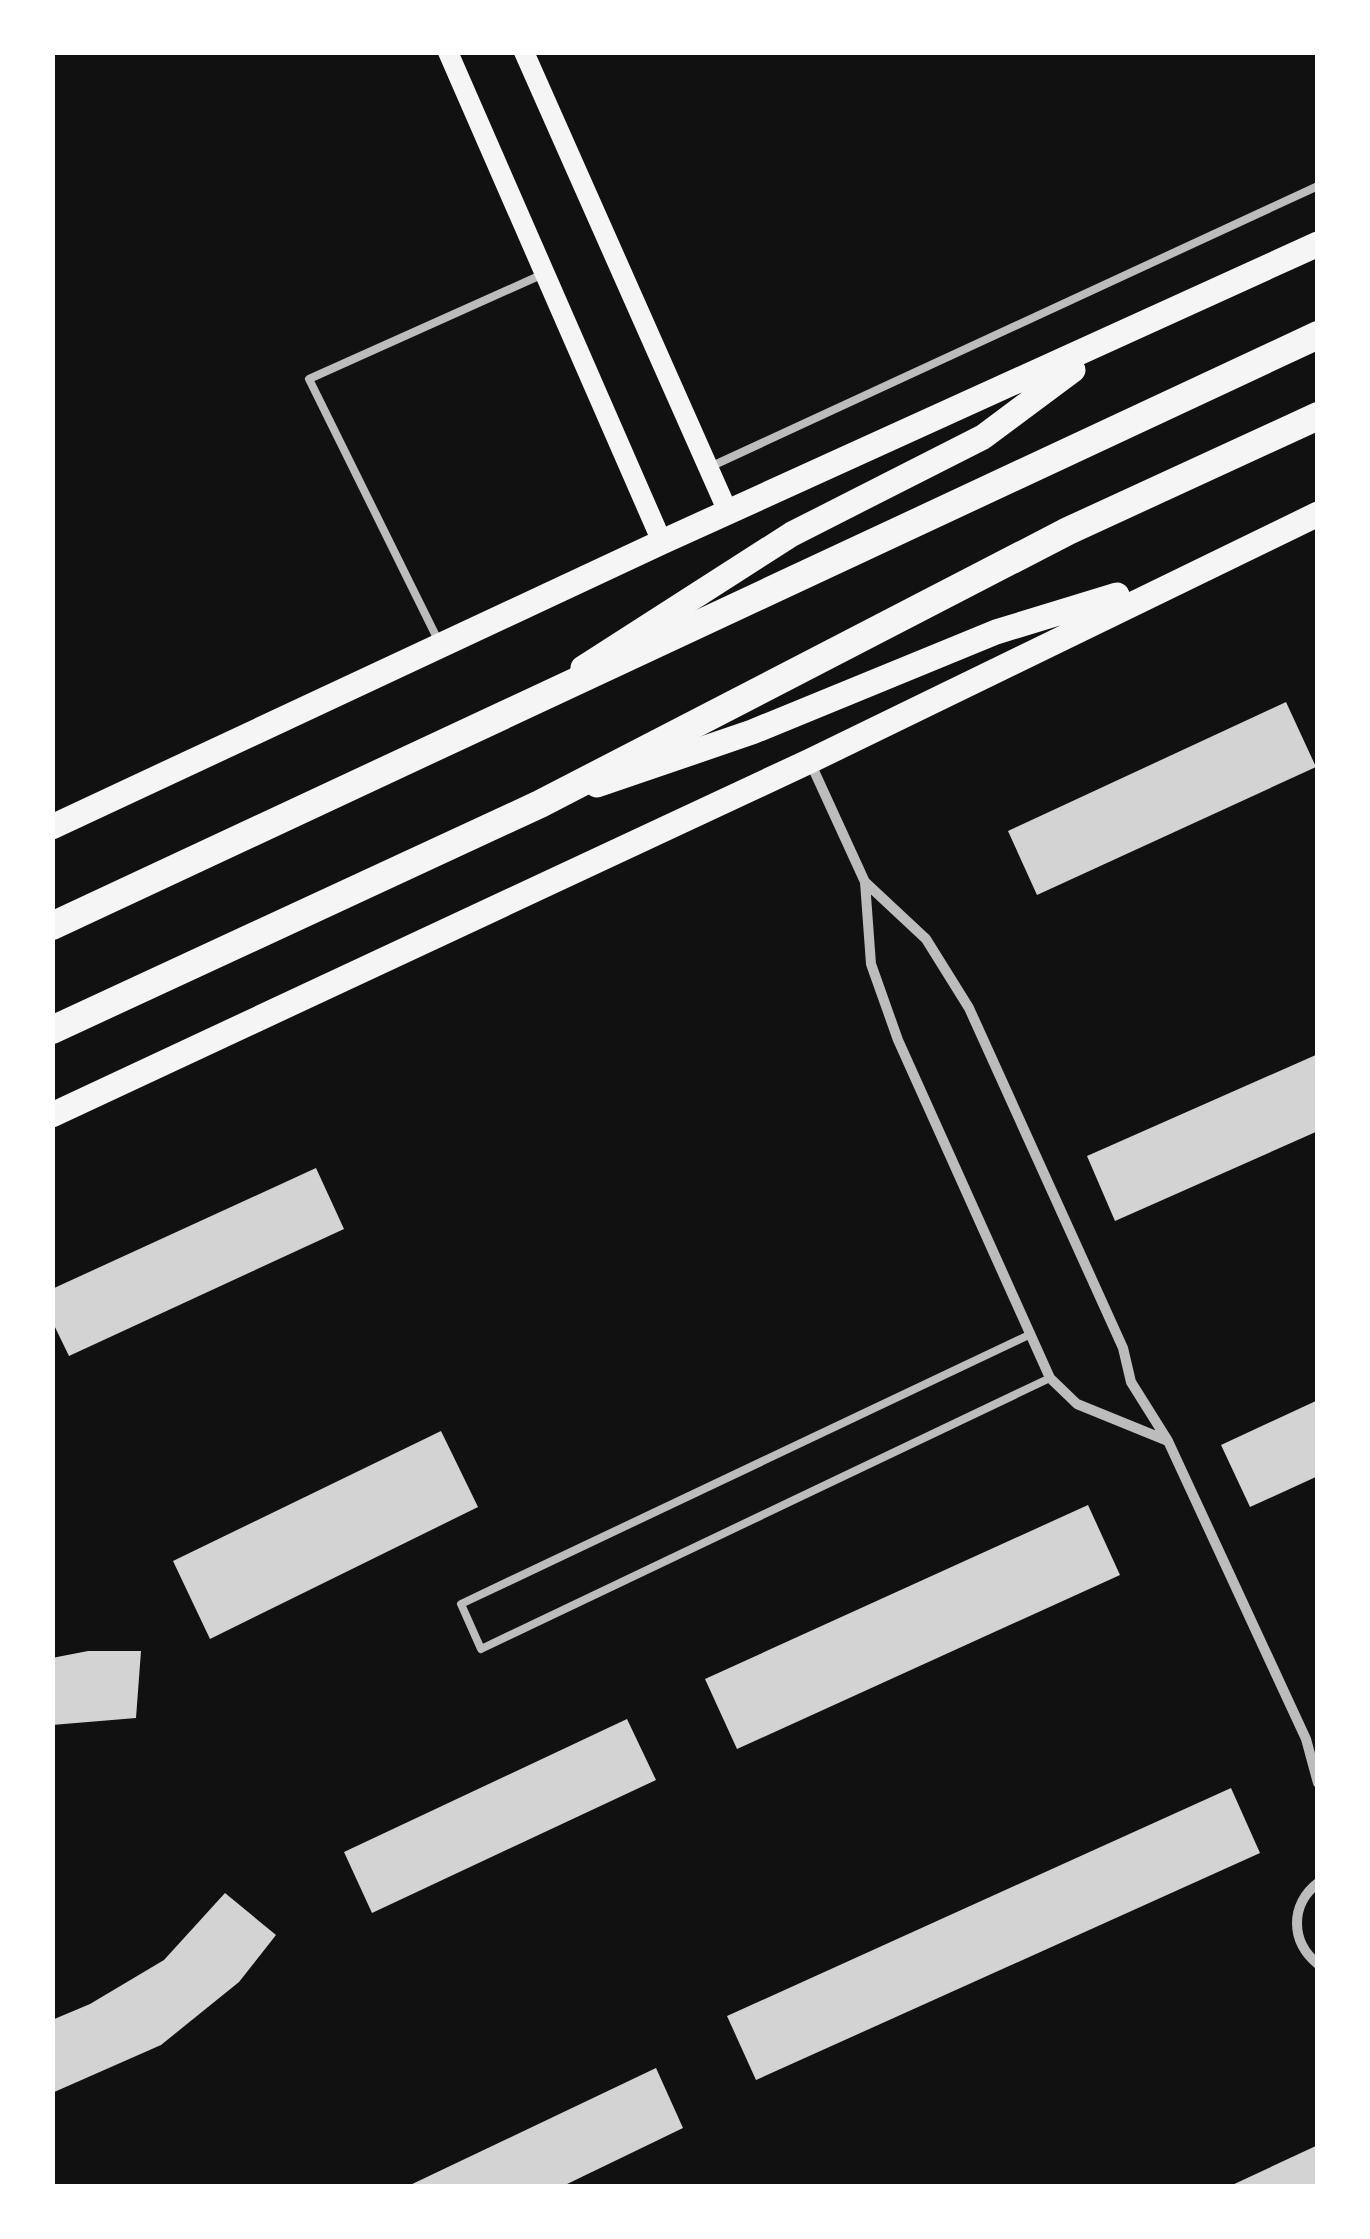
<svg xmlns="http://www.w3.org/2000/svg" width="1370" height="2239" font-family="Signika,sans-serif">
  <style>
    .building { fill: #d3d3d3 }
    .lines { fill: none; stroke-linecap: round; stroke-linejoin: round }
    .service { stroke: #bcbcbc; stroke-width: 8 }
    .minor { stroke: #bcbcbc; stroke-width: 10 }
    .secondary { stroke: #f5f5f5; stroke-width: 20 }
    .primary { stroke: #f5f5f5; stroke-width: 25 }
    .trunk { stroke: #f5f5f5; stroke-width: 28 }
  </style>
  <rect width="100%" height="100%" fill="#111"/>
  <!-- building -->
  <path class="building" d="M 1286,702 L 1316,767 L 1037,895 L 1008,831 Z
    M 1318,1054 L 1318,1131 L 1115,1221 L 1087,1156 Z
    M 316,1168 L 344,1229 L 69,1356 L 52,1321 L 52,1289 Z
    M 1318,1400 L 1318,1476 L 1250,1507 L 1221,1445 Z
    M 441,1431 L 478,1507 L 210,1639 L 173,1561 Z
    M 1088,1505 L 1120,1575 L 737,1749 L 705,1679 Z
    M 88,1651 L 141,1651 L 136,1718 L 52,1725 L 52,1658 Z
    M 627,1719 L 656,1780 L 372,1913 L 344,1852 Z
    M 1231,1788 L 1260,1853 L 756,2080 L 727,2016 Z
    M 225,1893 L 276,1935 L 239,1982 L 161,2045 L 52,2093 L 52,2020 L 90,2004 L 164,1960 Z
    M 656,2068 L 683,2128 L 563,2186 L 408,2186 Z
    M 1318,2145 L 1318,2186 L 1230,2186 Z"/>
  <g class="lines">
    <!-- service -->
    <path class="service" d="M 712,466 L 1318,186
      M 438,640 L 309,379 L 541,275
      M 1031,1334 L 461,1604 L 481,1649 L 1050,1378"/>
    <!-- minor -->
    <path class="minor" d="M 810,762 L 865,882 L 871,964 L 898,1040 L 1050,1378 L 1077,1404 L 1168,1441
      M 865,882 L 926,939 L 969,1008 L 1123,1348 L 1131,1382 L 1168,1441 L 1306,1739 L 1318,1783
      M 1318,1883 C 1290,1904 1290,1942 1318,1964"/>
    <!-- secondary -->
    <path class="secondary" d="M 448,52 L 662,542
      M 524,52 L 728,512"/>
    <!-- primary -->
    <path class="primary" d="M 583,668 L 792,534 L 983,437 L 1073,370
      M 597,785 L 752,732 L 996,632 L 1117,595
      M 52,827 L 662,542 L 1318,244
      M 52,1115 L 810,761 L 1318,514"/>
    <!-- trunk -->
    <path class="trunk" d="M 52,926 L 1318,335
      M 52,1030 L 540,804 L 1068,531 L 1318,416"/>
  </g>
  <!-- border -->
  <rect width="1370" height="2239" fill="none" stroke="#ffffff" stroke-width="110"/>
</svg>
